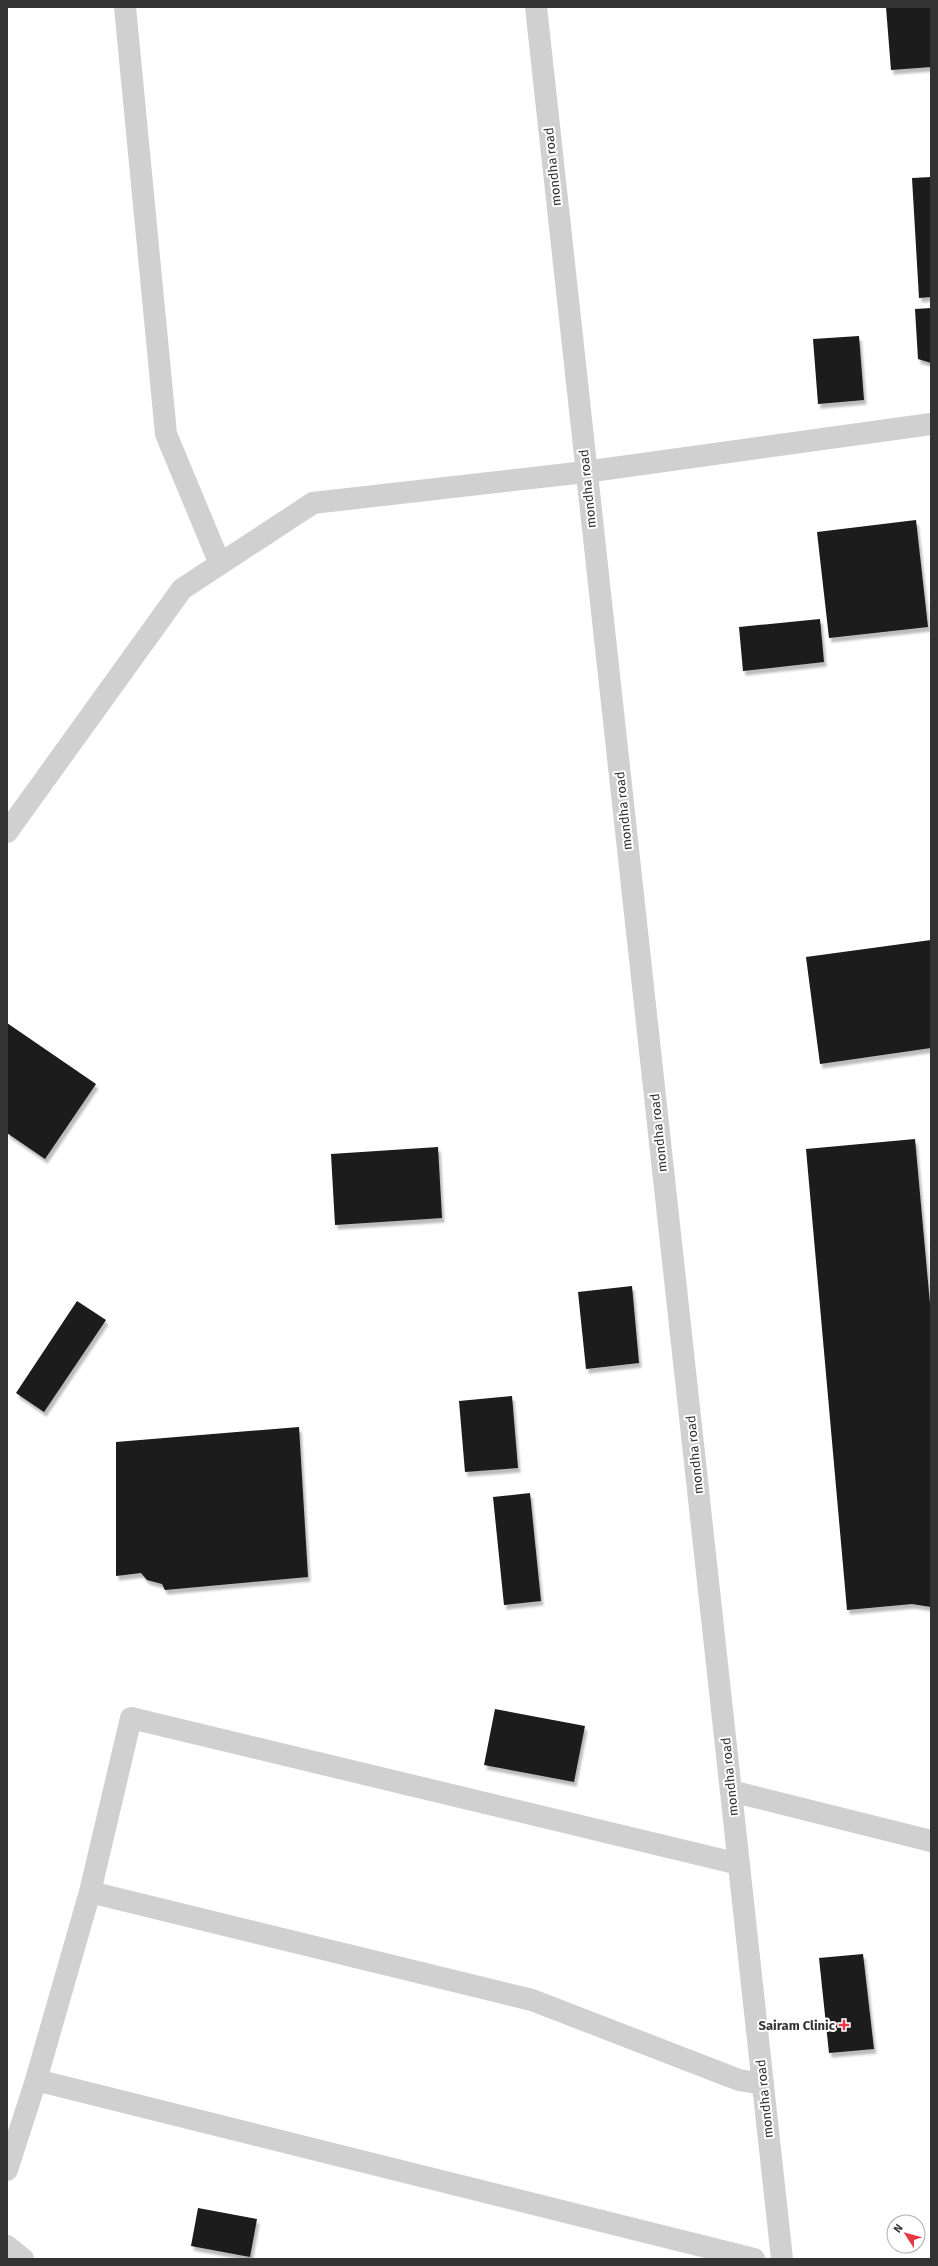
<svg xmlns="http://www.w3.org/2000/svg" width="938" height="2266" font-family="'Fira Sans',sans-serif">
  <style>
    .building { fill: #1a1a1a; filter: url(#shadow) }
    .lines { fill: none; stroke-linecap: round; stroke-linejoin: round }
    .minor { stroke: #d0d0d0; stroke-width: 22 }
    .poi-dot { fill: #e63946; stroke: #fff; stroke-width: 1.5 }
    .labels { text-anchor: middle; stroke-width: 4; stroke-linejoin: round; paint-order: stroke }
    .street-label { font-size: 13px; fill: #333; stroke: #fff }
    .poi-label { font-size: 13px; font-weight: bold; fill: #333; stroke: #fff; text-anchor: end }
  </style>
  <defs>
    <filter id="shadow"><feDropShadow dx="2.5" dy="4.5" stdDeviation="1" flood-color="#0004"/></filter>
  </defs>
  <rect width="100%" height="100%" fill="#fff"/>
  <!-- building -->
  <path class="building" d="M 886,7 L 931,7 L 931,67 L 891,70 Z
    M 931,177 L 931,297 L 919,298 L 912,178 Z
    M 931,308 L 931,363 L 918,359 L 915,309 Z
    M 859,336 L 864,400 L 818,404 L 813,339 Z
    M 916,520 L 928,627 L 829,638 L 817,532 Z
    M 820,619 L 824,662 L 743,671 L 739,627 Z
    M 931,940 L 931,1048 L 820,1064 L 806,957 Z
    M 7,1023 L 96,1084 L 45,1159 L 7,1133 Z
    M 915,1139 L 931,1315 L 931,1607 L 912,1604 L 847,1610 L 806,1149 Z
    M 438,1147 L 442,1218 L 335,1225 L 331,1154 Z
    M 632,1286 L 639,1363 L 586,1369 L 578,1292 Z
    M 77,1301 L 106,1320 L 44,1412 L 16,1393 Z
    M 512,1396 L 518,1468 L 465,1472 L 459,1401 Z
    M 299,1427 L 308,1577 L 165,1590 L 162,1584 L 147,1580 L 141,1573 L 116,1576 L 116,1442 Z
    M 530,1493 L 541,1601 L 504,1605 L 493,1497 Z
    M 495,1709 L 585,1726 L 574,1782 L 484,1765 Z
    M 863,1954 L 874,2049 L 829,2053 L 819,1958 Z
    M 198,2208 L 257,2219 L 250,2257 L 191,2246 Z"/>
  <g class="lines">
    <!-- minor -->
    <path class="minor" d="M 125,7 L 166,434 L 220,564
      M 536,7 L 782,2259
      M 7,832 L 182,589 L 313,503 L 585,472 L 931,424
      M 731,1791 L 931,1841
      M 90,1892 L 532,2000 L 739,2080 L 763,2084
      M 36,2080 L 754,2259
      M 7,2170 L 36,2080 L 90,1892 L 131,1718 L 739,1864
      M 7,2246 L 23,2259"/>
  </g>
  <!-- markers -->
  <path class="poi-dot" d="M842 2019h4v4h4v4h-4v4h-4v-4h-4v-4h4z"/>
  <g class="labels">
    <!-- street labels -->
    <g class="street-label">
      <text transform="translate(552 167) rotate(-96)" y="5">mondha road</text>
      <text transform="translate(587 489) rotate(-96)" y="5">mondha road</text>
      <text transform="translate(623 811) rotate(-96)" y="5">mondha road</text>
      <text transform="translate(658 1133) rotate(-96)" y="5">mondha road</text>
      <text transform="translate(694 1455) rotate(-96)" y="5">mondha road</text>
      <text transform="translate(729 1777) rotate(-96)" y="5">mondha road</text>
      <text transform="translate(764 2099) rotate(-96)" y="5">mondha road</text>
    </g>
    <!-- poi labels -->
    <g class="poi-label">
      <text x="835" y="2030">Sairam Clinic</text>
    </g>
  </g>
  <!-- border -->
  <rect width="938" height="2266" fill="none" stroke="#333333" stroke-width="16"/>
  <!-- north arrow -->
  <g transform="translate(906 2234) rotate(306)"><circle r="19" fill="#ffffff" stroke="#adadad"/>
  <path d="M0-3L7 15L0 10L-7 15Z" fill="#e63946"/>
  <text y="-6" font-size="11" font-weight="bold" text-anchor="middle" fill="#333333">N</text>
  </g>
</svg>
